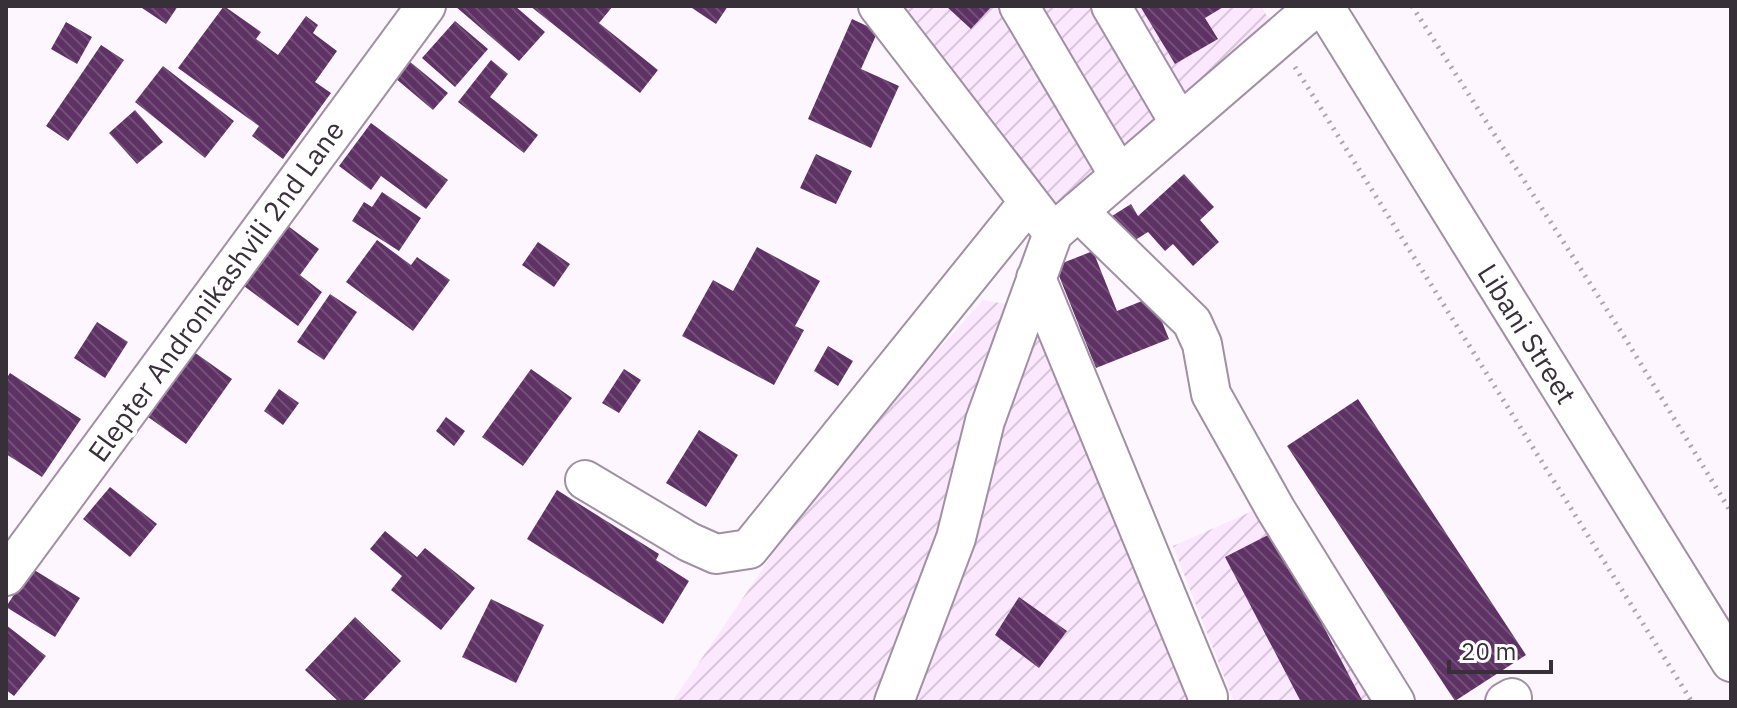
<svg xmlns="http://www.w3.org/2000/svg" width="1737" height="708" font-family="'IBM Plex Sans',sans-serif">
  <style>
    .industrial { fill: url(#industrial-furrows) }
    .building { fill: url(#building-back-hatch) }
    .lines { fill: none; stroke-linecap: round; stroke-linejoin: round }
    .minor-casing { stroke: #a18fa4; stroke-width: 42 }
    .path { stroke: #ada6ae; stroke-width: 5; stroke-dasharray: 2 6; stroke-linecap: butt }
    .minor { stroke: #fff; stroke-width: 38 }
    .labels { text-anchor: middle; stroke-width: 8; stroke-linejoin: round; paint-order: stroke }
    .street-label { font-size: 28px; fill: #373038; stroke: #fff }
  </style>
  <defs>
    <pattern id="industrial-furrows" width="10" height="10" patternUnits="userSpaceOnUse" patternTransform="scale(2)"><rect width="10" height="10" fill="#fbe7fe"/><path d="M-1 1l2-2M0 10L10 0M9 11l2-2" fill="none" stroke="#d8c6da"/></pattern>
    <pattern id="building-back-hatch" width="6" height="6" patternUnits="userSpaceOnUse" patternTransform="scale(2)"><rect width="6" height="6" fill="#5e3264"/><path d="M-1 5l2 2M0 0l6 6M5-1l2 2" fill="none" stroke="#724f77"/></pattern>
  </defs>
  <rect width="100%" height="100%" fill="#fef6ff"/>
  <!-- industrial -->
  <path class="industrial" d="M 896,6 L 1261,6 L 1270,21 L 1065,206 L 1042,202 Z
    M 983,300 L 1044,311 L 1191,702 L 672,702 L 830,470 Z
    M 1264,506 L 1382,702 L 1234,702 L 1173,546 Z"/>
  <!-- building -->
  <path class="building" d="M 139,6 L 178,6 L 166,24 Z
    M 224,6 L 261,32 L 256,39 L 278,55 L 306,16 L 318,25 L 313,33 L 337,51 L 315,82 L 331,93 L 283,159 L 252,136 L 259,126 L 178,68 Z
    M 455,6 L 515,6 L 545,32 L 519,61 Z
    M 530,6 L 613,6 L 599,23 L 658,70 L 640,93 Z
    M 689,6 L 728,6 L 716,24 Z
    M 946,6 L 992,6 L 971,29 Z
    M 1140,6 L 1225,6 L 1205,18 L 1218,39 L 1175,64 Z
    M 852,19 L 878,31 L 861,69 L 899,86 L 871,148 L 808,119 Z
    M 455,21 L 488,49 L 455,87 L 422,58 Z
    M 66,22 L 92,37 L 77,64 L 51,49 Z
    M 101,45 L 124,60 L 68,141 L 46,126 Z
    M 491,60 L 508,74 L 490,97 L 538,135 L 524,153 L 458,102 Z
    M 409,61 L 448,93 L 433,110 L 395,78 Z
    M 163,66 L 234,121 L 205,158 L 135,102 Z
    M 135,110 L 163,142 L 137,164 L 109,133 Z
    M 371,123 L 448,180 L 426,209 L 381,176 L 371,190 L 339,166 Z
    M 816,154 L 852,171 L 836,204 L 800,188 Z
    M 1184,174 L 1214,207 L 1200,220 L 1219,242 L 1193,266 L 1173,244 L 1165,251 L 1148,232 L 1129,244 L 1112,216 L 1131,204 L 1138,216 Z
    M 382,192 L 421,218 L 399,251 L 352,221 L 364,202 L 372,207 Z
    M 288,226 L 319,249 L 300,275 L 322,292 L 298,326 L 244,286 Z
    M 377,240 L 411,265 L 417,257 L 450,280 L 413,331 L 346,282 Z
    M 538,242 L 570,264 L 554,287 L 522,265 Z
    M 757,247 L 820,281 L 795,326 L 804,330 L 774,385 L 682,336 L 713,280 L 733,291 Z
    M 1093,251 L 1117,311 L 1152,297 L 1169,339 L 1096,368 L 1055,266 Z
    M 330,294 L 357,312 L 324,360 L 297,342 Z
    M 97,322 L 128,342 L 105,378 L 74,358 Z
    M 828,346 L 853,361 L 838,386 L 814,371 Z
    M 194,352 L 232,379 L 186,444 L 148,417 Z
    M 531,369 L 572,398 L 523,466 L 482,437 Z
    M 624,369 L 641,380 L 619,413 L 602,403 Z
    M 10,373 L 81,419 L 42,477 L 6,454 L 6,379 Z
    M 279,389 L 299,403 L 283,425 L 264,411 Z
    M 1358,399 L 1526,655 L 1455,701 L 1287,446 Z
    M 446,417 L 465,431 L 454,446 L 436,431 Z
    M 699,430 L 738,455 L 706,507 L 666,483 Z
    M 110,487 L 157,524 L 130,557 L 83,519 Z
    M 557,490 L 659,554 L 656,560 L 689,581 L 663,624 L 527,539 Z
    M 385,531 L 417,557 L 425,548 L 475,588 L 441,630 L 391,590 L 402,576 L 370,549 Z
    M 1274,532 L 1363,702 L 1301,702 L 1225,557 Z
    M 31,568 L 80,598 L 55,637 L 6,607 Z
    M 1019,597 L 1067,631 L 1039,668 L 995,635 Z
    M 491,599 L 544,625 L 516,683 L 462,657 Z
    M 355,617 L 401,661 L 362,702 L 339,702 L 305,670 Z
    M 6,625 L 46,656 L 14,696 L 6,690 Z"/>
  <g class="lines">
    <defs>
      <path id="minor" d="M 878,6 L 1053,233 L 1316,6
        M 1019,6 L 1119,175
        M 1111,6 L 1179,122
        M 1324,6 L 1731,662
        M 1078,211 L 1192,322 L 1202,344 L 1211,394 L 1276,510 L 1395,702
        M 1036,278 L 1208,697 L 1207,702
        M 585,480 L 689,542 L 716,554 L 749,549 L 1028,203
        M 6,576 L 426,6
        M 894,702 L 956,538 L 985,421 L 1053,233
        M 1505,702 L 1512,698"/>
    </defs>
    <!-- minor casing -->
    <use href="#minor" class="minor-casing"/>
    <!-- path -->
    <path class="path" d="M 1412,6 L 1625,338 L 1731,512
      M 1295,67 L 1692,702"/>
    <!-- minor -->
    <use href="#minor" class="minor"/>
  </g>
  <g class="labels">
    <!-- street labels -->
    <g class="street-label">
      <text transform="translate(216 291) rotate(-54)" y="10">Elepter Andronikashvili 2nd Lane</text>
      <text transform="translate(1527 334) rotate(58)" y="10">Libani Street</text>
    </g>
  </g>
  <!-- border -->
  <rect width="1737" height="708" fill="none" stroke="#373038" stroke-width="16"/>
  <!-- scale -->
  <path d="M1449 660v12h102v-12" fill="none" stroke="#373038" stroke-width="4"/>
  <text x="1461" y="660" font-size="24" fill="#373038" stroke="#ffffff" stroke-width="6" paint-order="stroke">20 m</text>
</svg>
